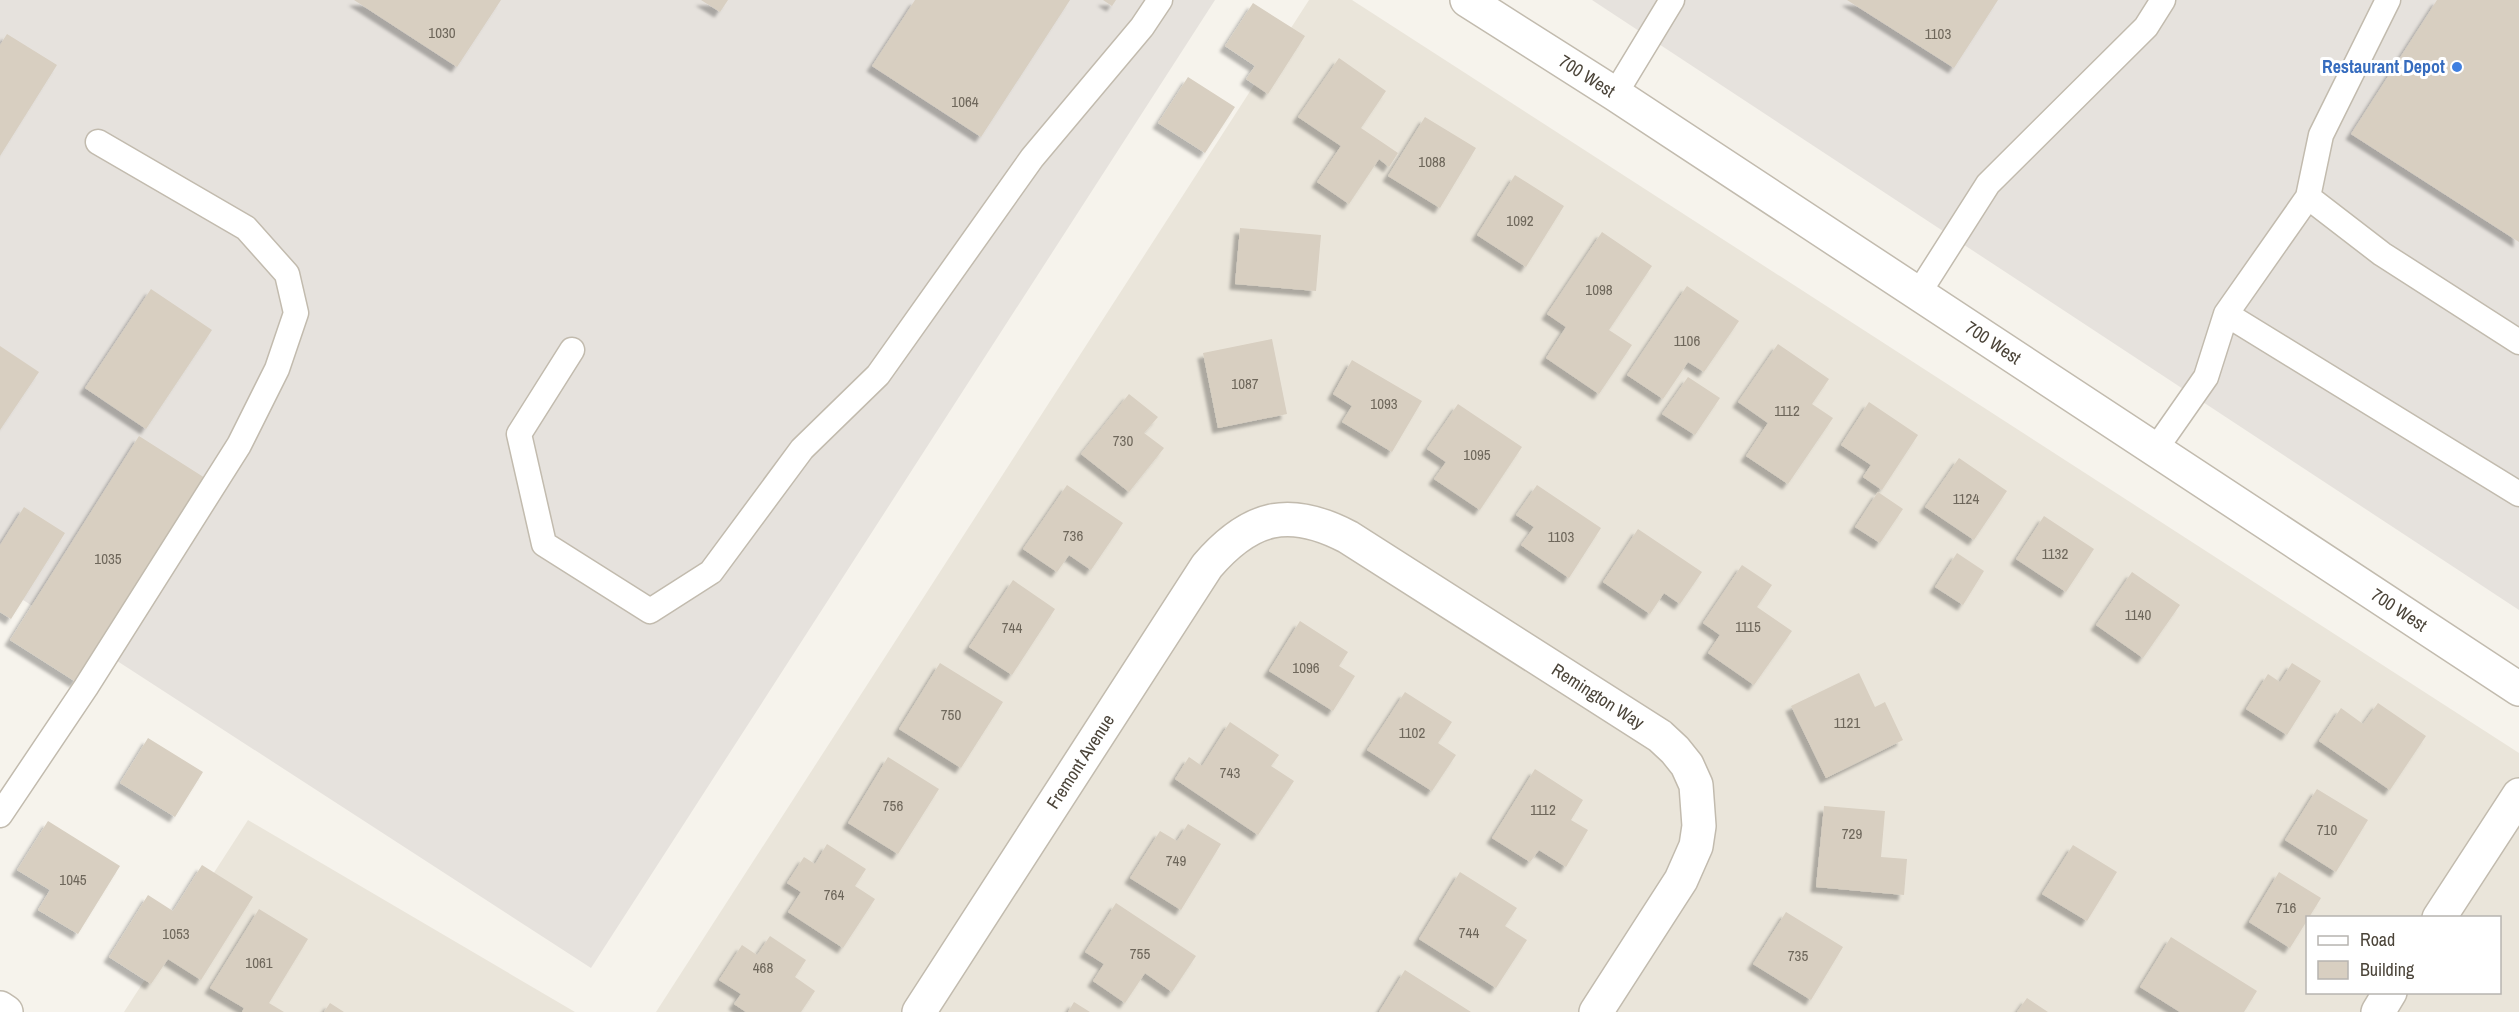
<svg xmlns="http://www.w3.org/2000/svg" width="2519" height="1012" font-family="'Archivo Narrow',sans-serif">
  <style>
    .residential { fill: #eae5da; fill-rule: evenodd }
    .industrial { fill: #e6e2dd }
    .building { fill: #d8cfc1; filter: url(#shadow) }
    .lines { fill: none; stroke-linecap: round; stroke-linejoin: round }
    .lane-casing { stroke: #c2bbae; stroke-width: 27 }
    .street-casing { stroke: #c2bbae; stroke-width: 36 }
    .lane { stroke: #fff; stroke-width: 24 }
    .street { stroke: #fff; stroke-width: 33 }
    .shop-dot { fill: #3f7fe0; stroke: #fff; stroke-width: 2 }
    .labels { text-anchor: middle; stroke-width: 6; stroke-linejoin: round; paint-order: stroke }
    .number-label { font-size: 15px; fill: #6e675b }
    .shop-label { font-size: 18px; font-weight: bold; fill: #366cbe; stroke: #fff; text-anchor: end }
    .street-label { font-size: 18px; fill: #4b4439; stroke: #fff }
  </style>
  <defs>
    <filter id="shadow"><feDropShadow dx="-5.5" dy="5.5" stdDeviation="1.5" flood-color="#0004"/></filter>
  </defs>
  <rect width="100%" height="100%" fill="#f6f3ec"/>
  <!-- residential -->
  <path class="residential" d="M 1309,0 L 1352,0 L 2519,753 L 2519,1012 L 656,1012 ZM 2308,918 L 2500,918 L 2500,992 L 2308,992 Z
    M 248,820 L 575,1012 L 124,1012 Z"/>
  <!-- industrial -->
  <path class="industrial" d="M 0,0 L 1215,0 L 591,968 L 0,585 Z
    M 1592,0 L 2519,0 L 2519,610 Z"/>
  <!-- building -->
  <path class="building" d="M 354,0 L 501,0 L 457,67 Z
    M 701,0 L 728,0 L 720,12 Z
    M 915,0 L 1070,0 L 981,137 L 872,66 Z
    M 1103,0 L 1116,0 L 1112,6 Z
    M 1847,0 L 1998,0 L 1954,68 Z
    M 2437,0 L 2519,0 L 2519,242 L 2351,134 Z
    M 1253,3 L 1305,36 L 1268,94 L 1246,79 L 1255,66 L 1225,46 Z
    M 7,34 L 57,65 L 0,156 L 0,45 Z
    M 1339,58 L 1386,91 L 1361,128 L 1398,153 L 1389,167 L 1379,159 L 1349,204 L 1317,182 L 1341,146 L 1298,117 Z
    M 1188,77 L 1235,107 L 1205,153 L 1158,123 Z
    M 1425,117 L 1476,148 L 1440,208 L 1388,176 Z
    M 1515,175 L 1564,206 L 1526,267 L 1477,235 Z
    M 1240,228 L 1321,235 L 1316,291 L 1235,284 Z
    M 1602,232 L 1652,266 L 1609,330 L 1632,345 L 1599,394 L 1546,358 L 1566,327 L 1547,314 Z
    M 1687,286 L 1739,321 L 1704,372 L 1688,362 L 1663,399 L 1627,375 Z
    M 151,289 L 212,330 L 146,429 L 85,388 Z
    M 1272,339 L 1287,414 L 1218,428 L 1203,353 Z
    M 1778,344 L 1829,379 L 1812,404 L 1833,418 L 1788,484 L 1746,456 L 1768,423 L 1738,402 Z
    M 0,346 L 39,372 L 0,430 Z
    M 1352,360 L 1422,401 L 1392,452 L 1342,422 L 1352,406 L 1333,394 Z
    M 1688,377 L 1720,398 L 1695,435 L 1662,414 Z
    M 1129,394 L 1158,417 L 1144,433 L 1164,448 L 1129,492 L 1081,454 Z
    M 1869,402 L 1918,435 L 1882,490 L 1863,477 L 1871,465 L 1841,445 Z
    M 1458,404 L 1522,447 L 1480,510 L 1434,479 L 1446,462 L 1427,449 Z
    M 139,436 L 205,478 L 76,682 L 10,640 Z
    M 1959,458 L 2007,491 L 1974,540 L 1925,507 Z
    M 1067,485 L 1123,523 L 1091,570 L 1069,555 L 1057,572 L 1023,549 Z
    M 1537,485 L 1601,528 L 1569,578 L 1521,545 L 1534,527 L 1516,515 Z
    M 1878,492 L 1903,509 L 1880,543 L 1855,527 Z
    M 24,507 L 65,533 L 11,619 L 0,612 L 0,545 Z
    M 2044,516 L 2094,549 L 2066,592 L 2016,559 Z
    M 1638,529 L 1702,572 L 1680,604 L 1664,593 L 1650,614 L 1603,582 Z
    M 1957,553 L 1984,571 L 1963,605 L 1935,587 Z
    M 1742,565 L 1772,585 L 1757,607 L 1792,631 L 1754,685 L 1708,653 L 1720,635 L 1703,623 Z
    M 2132,572 L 2180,605 L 2143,658 L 2096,625 Z
    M 1013,580 L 1055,609 L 1012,675 L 969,647 Z
    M 1300,621 L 1348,652 L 1339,666 L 1355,676 L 1333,711 L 1269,671 Z
    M 940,663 L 1003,702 L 961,768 L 899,729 Z
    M 2292,663 L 2321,681 L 2287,735 L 2246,709 L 2268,674 L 2280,682 Z
    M 1859,673 L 1875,707 L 1885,702 L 1903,740 L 1826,778 L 1791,706 Z
    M 1405,692 L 1452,722 L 1438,743 L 1456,755 L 1432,791 L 1367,750 Z
    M 2378,703 L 2426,736 L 2390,790 L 2319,741 L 2341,708 L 2363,724 Z
    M 1230,722 L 1279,755 L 1271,766 L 1294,781 L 1258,835 L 1175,779 L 1189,757 L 1202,766 Z
    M 148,738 L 203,772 L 175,817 L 120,783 Z
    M 888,757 L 939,789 L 898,854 L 848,823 Z
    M 1535,769 L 1583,800 L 1571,820 L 1588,830 L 1566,867 L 1539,850 L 1530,862 L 1492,838 Z
    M 2317,789 L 2368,820 L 2336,872 L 2285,840 Z
    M 1824,806 L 1885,811 L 1881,857 L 1907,859 L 1904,895 L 1816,887 Z
    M 48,821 L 120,866 L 78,934 L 38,910 L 50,890 L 17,870 Z
    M 1188,824 L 1221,844 L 1181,910 L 1130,878 L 1160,831 L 1177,841 Z
    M 827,844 L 866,869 L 855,886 L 875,899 L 843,948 L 788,912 L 801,892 L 787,883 L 804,857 L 815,864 Z
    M 2073,845 L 2117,872 L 2087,921 L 2042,894 Z
    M 202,865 L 253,897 L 201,980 L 168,959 L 151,984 L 109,957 L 148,895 L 173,911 Z
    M 1460,872 L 1517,908 L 1505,926 L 1527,940 L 1496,988 L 1419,939 Z
    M 2279,872 L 2321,898 L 2290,948 L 2249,922 Z
    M 1116,903 L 1196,956 L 1172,992 L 1145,973 L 1125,1003 L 1093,981 L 1104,964 L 1085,952 Z
    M 259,909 L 308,939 L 269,1003 L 284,1012 L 242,1012 L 244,1008 L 210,988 Z
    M 1786,912 L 1843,947 L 1811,1000 L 1753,964 Z
    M 770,936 L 806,960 L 795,977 L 815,991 L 801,1012 L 746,1012 L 734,1004 L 741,994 L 719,980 L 742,945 L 757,955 Z
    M 2171,937 L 2257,991 L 2244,1012 L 2180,1012 L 2140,987 Z
    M 1405,970 L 1471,1012 L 1379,1012 Z
    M 2027,998 L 2048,1012 L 2017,1012 Z
    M 1074,1002 L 1090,1012 L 1068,1012 Z
    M 330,1003 L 344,1012 L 324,1012 Z"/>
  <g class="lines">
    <defs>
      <path id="lane" d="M 2388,0 L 2321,135 L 2308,197 L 2226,314 L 2519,494
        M 1615,94 L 1672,0
        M 2308,197 L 2382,254 L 2519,342
        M 1918,294 L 1988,184 L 2146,27 L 2163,0
        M 572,350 L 519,434 L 544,544 L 650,611 L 711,572 L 802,449 L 878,375 L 1032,158 L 1142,27 L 1160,0
        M 2155,450 L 2206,377 L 2226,314
        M 0,815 L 86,687 L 239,445 L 277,369 L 296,313 L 287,274 L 246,228 L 98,142"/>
      <g id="street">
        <path id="s1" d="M 1467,0 L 1615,94 L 2519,689"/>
        <path d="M 2439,918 L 2519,795"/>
        <path d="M 0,1008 L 6,1012"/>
        <path id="s2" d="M 919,1012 L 1207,566 C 1250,516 1289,506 1348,537 L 1660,736 L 1675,750 L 1687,765 L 1696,785 L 1699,826 L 1696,846 L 1681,880 L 1596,1012"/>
        <path d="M 2378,1012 L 2390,992"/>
      </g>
    </defs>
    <!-- lane casing -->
    <use href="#lane" class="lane-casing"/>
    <!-- street casing -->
    <use href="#street" class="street-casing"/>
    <!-- lane -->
    <use href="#lane" class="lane"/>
    <!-- street -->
    <use href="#street" class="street"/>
  </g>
  <!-- markers -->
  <circle class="shop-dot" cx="2457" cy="67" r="6"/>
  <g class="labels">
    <!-- number labels -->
    <g class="number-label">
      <text x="442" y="38">1030</text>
      <text x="1938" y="39">1103</text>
      <text x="965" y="107">1064</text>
      <text x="1432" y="167">1088</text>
      <text x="1520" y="226">1092</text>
      <text x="1599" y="295">1098</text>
      <text x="1687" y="346">1106</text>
      <text x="1245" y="389">1087</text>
      <text x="1384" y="409">1093</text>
      <text x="1787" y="416">1112</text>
      <text x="1123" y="446">730</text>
      <text x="1477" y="460">1095</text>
      <text x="1966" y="504">1124</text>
      <text x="1073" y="541">736</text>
      <text x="1561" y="542">1103</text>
      <text x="2055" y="559">1132</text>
      <text x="108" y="564">1035</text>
      <text x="2138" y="620">1140</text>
      <text x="1748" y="632">1115</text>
      <text x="1012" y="633">744</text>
      <text x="1306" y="673">1096</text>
      <text x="951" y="720">750</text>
      <text x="1847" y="728">1121</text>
      <text x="1412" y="738">1102</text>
      <text x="1230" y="778">743</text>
      <text x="893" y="811">756</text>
      <text x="1543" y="815">1112</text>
      <text x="2327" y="835">710</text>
      <text x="1852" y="839">729</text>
      <text x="1176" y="866">749</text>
      <text x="73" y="885">1045</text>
      <text x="834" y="900">764</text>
      <text x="2286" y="913">716</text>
      <text x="1469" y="938">744</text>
      <text x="176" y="939">1053</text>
      <text x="1140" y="959">755</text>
      <text x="1798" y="961">735</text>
      <text x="259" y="968">1061</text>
      <text x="763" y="973">468</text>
    </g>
    <!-- shop labels -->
    <g class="shop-label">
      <text x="2445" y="73">Restaurant Depot</text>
    </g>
    <!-- street labels -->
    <g class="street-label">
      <text dy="6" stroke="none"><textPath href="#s1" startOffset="142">700 West</textPath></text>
      <text dy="6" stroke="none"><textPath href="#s1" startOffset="628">700 West</textPath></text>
      <text dy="6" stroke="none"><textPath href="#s1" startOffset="1114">700 West</textPath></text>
      <text dy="6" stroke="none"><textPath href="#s2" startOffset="987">Remington Way</textPath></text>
      <text dy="6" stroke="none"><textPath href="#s2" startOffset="298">Fremont Avenue</textPath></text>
    </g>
  </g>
  <!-- legend -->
  <rect x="2306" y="916" width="195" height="78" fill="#ffffff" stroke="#b7b4b0" stroke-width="1.5"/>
  <rect x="2318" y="936" width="30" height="9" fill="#ffffff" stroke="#b7b4b0" stroke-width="1.5"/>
  <text x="2360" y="946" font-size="18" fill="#4b4439">Road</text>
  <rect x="2318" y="961" width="30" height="18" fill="#d8cfc1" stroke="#b7b4b0" stroke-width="1.5"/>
  <text x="2360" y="976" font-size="18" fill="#4b4439">Building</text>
</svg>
